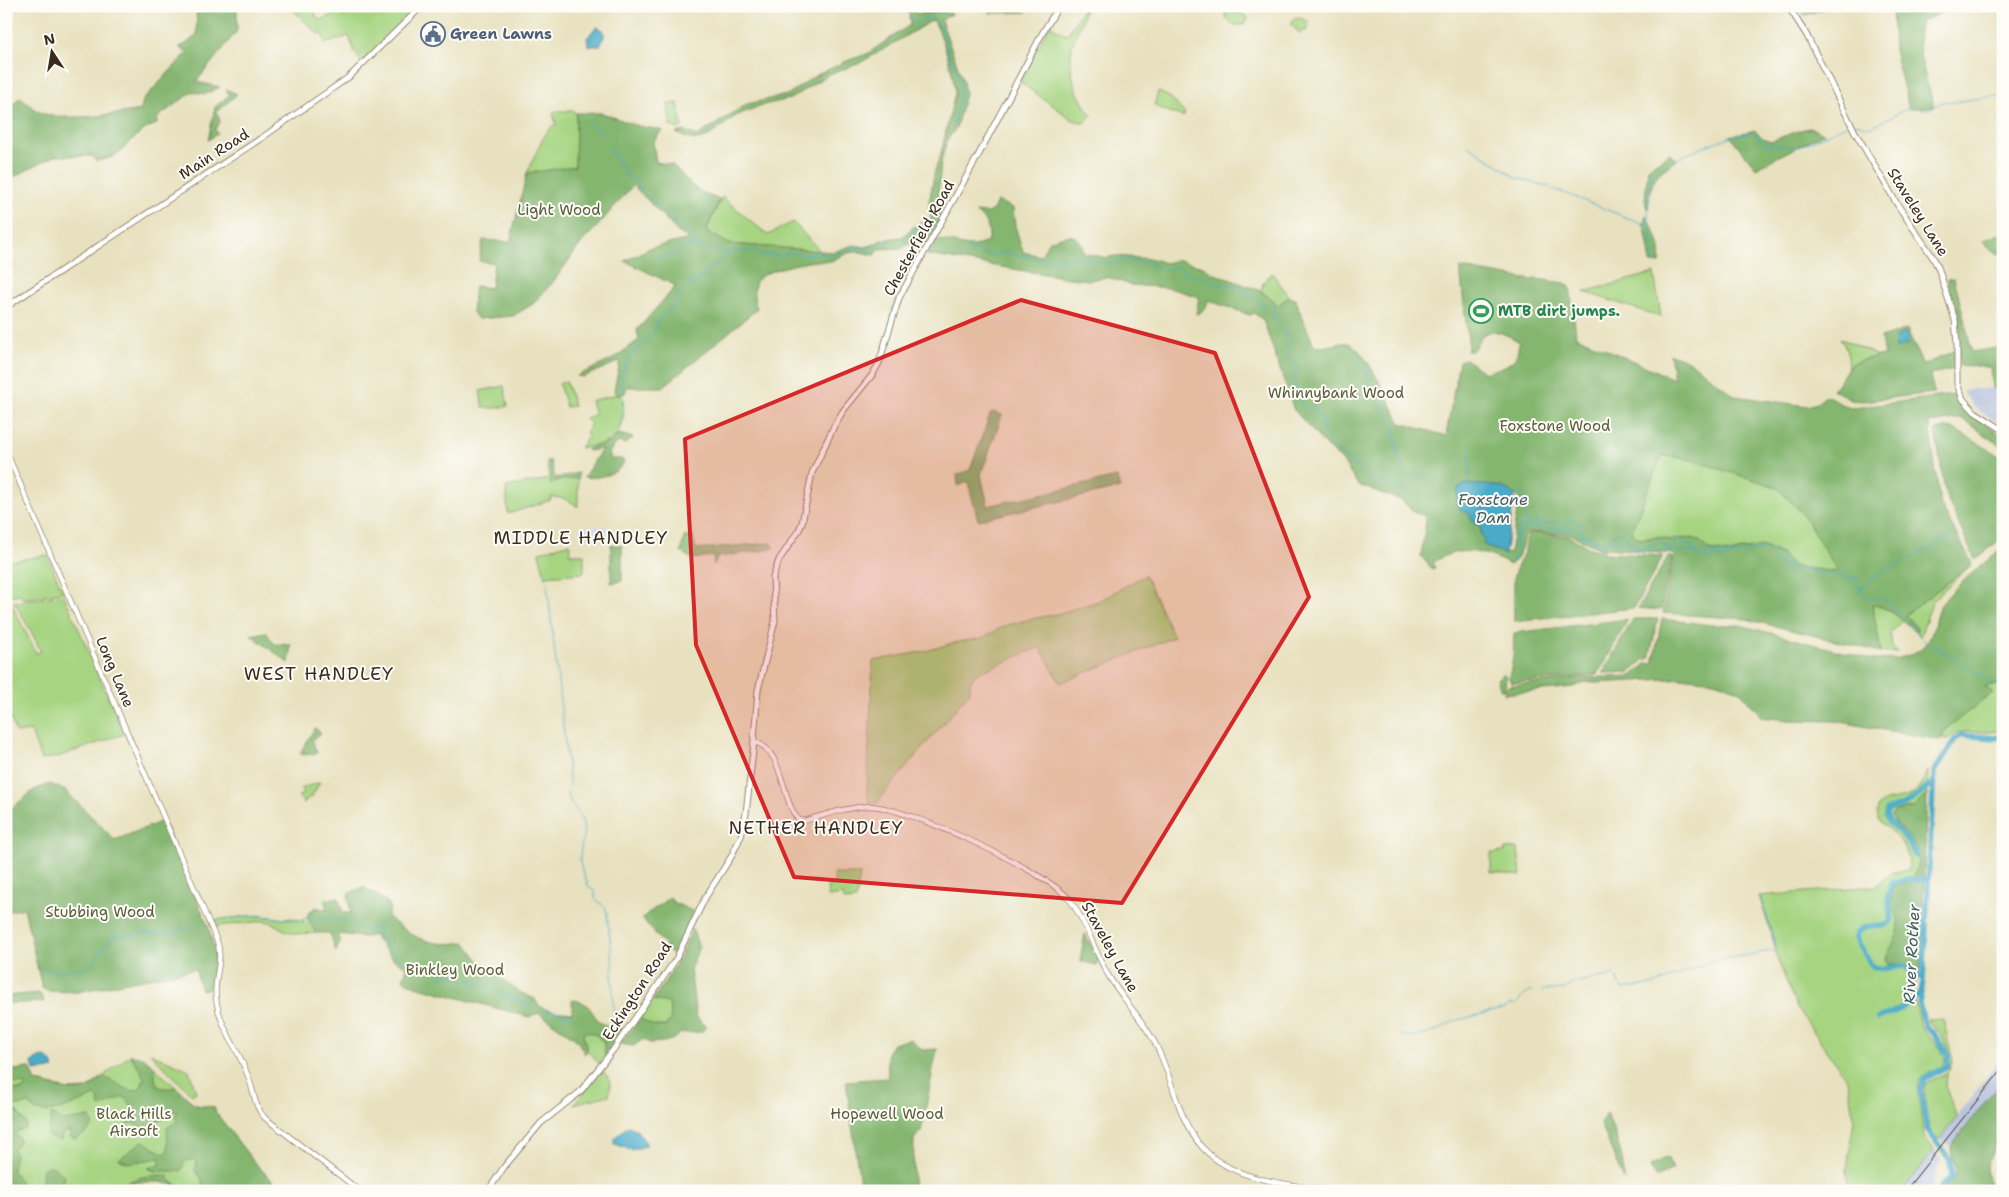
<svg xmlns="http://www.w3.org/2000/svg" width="2009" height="1197" font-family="'Shantell Sans',sans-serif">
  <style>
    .built { fill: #d0daf9 }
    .industrial { fill: #bac4de }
    .green { fill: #a6d481; stroke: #707f50 }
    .forest { fill: #84b66f; stroke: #607046; fill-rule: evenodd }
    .water { fill: #48abc8; stroke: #426a73 }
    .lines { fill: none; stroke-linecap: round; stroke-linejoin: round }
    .stream { stroke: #48abc8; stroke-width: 1 }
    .river { stroke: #48abc8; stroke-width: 5.5 }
    .tertiary-casing { stroke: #92866e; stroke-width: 6 }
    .secondary-casing { stroke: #92866e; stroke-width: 7 }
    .tertiary { stroke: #fff; stroke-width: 4.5 }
    .secondary { stroke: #fff; stroke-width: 5 }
    .rail { stroke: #3b2a1e; stroke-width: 1 }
    .marked { fill: #d62828; fill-opacity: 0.2; stroke: #d62828; stroke-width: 4; stroke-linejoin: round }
    .labels { text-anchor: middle; stroke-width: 4; stroke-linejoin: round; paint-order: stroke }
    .service-label { font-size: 15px; font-weight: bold; fill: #4e5e75; stroke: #fdfcf7; text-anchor: start }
    .street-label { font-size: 15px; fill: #3b2a1e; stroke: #fdfcf7 }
    .park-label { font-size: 15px; fill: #5b5d3c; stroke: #fdfcf7 }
    .leisure-label { font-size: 15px; font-weight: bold; fill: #27864d; stroke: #fdfcf7; text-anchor: start }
    .water-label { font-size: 16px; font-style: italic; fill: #405e62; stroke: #fdfcf7 }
    .quarter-label { font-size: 18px; letter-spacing: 1px; fill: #3b2a1e; stroke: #fdfcf7 }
  </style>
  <rect width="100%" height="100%" fill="#fdfcf7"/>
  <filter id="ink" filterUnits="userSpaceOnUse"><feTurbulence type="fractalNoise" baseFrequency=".02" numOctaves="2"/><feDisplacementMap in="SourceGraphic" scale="10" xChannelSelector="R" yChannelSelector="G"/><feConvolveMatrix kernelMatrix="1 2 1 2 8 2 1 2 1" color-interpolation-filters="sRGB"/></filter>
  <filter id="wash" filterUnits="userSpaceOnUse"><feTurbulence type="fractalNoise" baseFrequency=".0096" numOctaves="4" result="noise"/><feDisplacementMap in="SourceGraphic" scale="20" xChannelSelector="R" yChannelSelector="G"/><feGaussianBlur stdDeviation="1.12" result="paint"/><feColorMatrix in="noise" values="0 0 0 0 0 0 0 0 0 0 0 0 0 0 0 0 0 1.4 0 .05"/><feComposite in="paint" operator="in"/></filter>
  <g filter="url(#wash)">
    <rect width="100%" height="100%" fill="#e8e1bf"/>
    <!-- built -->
    <path class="built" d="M 579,527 L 607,527 L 606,538 L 582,536 L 579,533 Z"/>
    <!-- industrial -->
    <path class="industrial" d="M 2003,383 L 2003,422 L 1996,421 L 1975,408 L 1962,390 L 1997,388 Z
      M 2003,1055 L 2003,1086 L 1951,1147 L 1940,1139 Z
      M 1934,1150 L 1941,1160 L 1930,1191 L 1902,1191 Z"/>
    <!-- green -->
    <path class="green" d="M 297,6 L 313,6 L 317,18 L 320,20 L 339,13 L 344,17 L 363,6 L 418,6 L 362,63 L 354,51 L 349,36 L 325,44 L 322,33 L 318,34 L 291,8 Z
      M 910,6 L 942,6 L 952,14 L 936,12 L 918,15 L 914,12 Z
      M 990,6 L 1026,6 L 1026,12 L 990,13 Z
      M 1084,7 C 1085,19 1079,27 1075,37 C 1065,64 1074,95 1092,115 L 1084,123 L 1073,120 L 1020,82 L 1049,25 L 1067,35 Z
      M 1229,10 L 1247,16 L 1248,20 L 1242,25 L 1233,25 L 1227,20 L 1225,12 Z
      M 1300,17 L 1309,23 L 1307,30 L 1299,33 L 1291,24 L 1294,18 Z
      M 1158,91 L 1171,98 L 1185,114 L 1183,117 L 1154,106 Z
      M 678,103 L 682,127 L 679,129 L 670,126 L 668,104 Z
      M 558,111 L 573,111 L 576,113 L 575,167 L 527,173 C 533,161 544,129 556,124 L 553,113 Z
      M 722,197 L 768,235 L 793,222 L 820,251 L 729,244 L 706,231 Z
      M 1272,273 L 1289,297 L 1278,305 L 1261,291 L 1263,283 Z
      M 1654,273 L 1661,317 L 1584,292 Z
      M 1840,338 L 1878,356 L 1855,362 L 1847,368 C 1851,357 1846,348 1840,338 Z
      M 566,381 L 574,406 L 566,407 L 559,384 Z
      M 504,386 L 508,406 L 495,408 L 483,408 L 480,391 Z
      M 617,394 L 622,394 C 625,409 624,433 608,442 C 600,446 589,446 580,448 L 589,435 L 586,433 L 591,424 L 585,418 L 595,415 L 591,401 Z
      M 1661,455 L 1692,460 L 1777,487 L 1803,514 L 1839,572 L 1795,567 L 1783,555 L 1773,550 L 1745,549 L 1731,553 L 1709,550 L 1699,540 L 1680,538 L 1670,540 L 1658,537 L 1640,539 L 1631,532 Z
      M 578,478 L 578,507 C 570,500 564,498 551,497 L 551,500 L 508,514 L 506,487 L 549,479 L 551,484 L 555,481 Z
      M 570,543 L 570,554 L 584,554 L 584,573 L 545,576 L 539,552 Z
      M 47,555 L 63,592 L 23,599 L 21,594 L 6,596 L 6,562 Z
      M 1972,564 L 1933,600 L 1920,637 L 1916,633 L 1917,628 L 1904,615 Z
      M 1145,575 L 1174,637 L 1060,683 L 1040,647 L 976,674 L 970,682 L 970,692 L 881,797 L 878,803 L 870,804 L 867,790 L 873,661 L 926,651 L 953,643 L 982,638 L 1005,626 L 1026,620 L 1057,614 L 1099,601 Z
      M 64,595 L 124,734 L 57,757 L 41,760 L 31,731 L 16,733 L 6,706 L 6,604 L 11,603 L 36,653 L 41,652 L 32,633 L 14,602 Z
      M 1877,604 L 1903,620 L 1890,633 L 1892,645 L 1897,652 L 1888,653 L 1881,652 L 1872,605 Z
      M 2003,684 L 2003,730 C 1997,731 1992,732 1987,732 C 1972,733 1959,727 1948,739 L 1941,738 L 1948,727 L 1992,693 L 1985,686 Z
      M 1928,771 L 1927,794 L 1913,808 L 1895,811 L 1894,822 C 1915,841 1925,854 1912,881 L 1903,883 L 1892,908 C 1906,928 1897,939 1886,957 L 1887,964 L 1913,965 L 1920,971 L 1911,996 L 1918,1011 L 1921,1027 L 1941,1049 L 1945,1059 L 1942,1067 C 1931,1073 1920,1074 1917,1087 L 1924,1136 L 1934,1150 L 1902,1191 L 1848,1191 L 1847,1169 L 1854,1120 L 1847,1079 L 1797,1008 L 1776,955 L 1776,949 L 1759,896 L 1876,886 L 1893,872 L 1908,871 C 1914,837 1876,828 1877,812 C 1879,795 1902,802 1912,794 C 1919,789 1924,779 1928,771 Z
      M 320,782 L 311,798 L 309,797 L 304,803 L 298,796 L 304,794 L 302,788 Z
      M 1518,848 L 1521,876 L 1491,872 L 1491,853 L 1505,852 L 1505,849 Z
      M 833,874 L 860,874 L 856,900 L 844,901 L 843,895 L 828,897 L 827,886 L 835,884 Z
      M 247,916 L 261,916 L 281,919 L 293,918 L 311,924 L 316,933 L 295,934 L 282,929 L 270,922 L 263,921 L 218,926 L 215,930 L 209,918 L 214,920 Z
      M 653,1000 L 670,1003 L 671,1018 L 666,1026 L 651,1026 L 640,1018 Z
      M 1943,1019 L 1953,1061 L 1946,1075 L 1945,1086 L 1957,1117 L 1940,1139 C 1924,1133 1926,1103 1924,1088 L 1926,1083 L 1942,1075 L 1950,1069 C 1950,1057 1947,1043 1939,1033 C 1935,1028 1931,1027 1928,1020 Z
      M 586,1031 L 595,1034 L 604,1042 L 605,1056 L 599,1064 L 587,1050 L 583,1035 Z
      M 150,1053 L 189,1070 L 196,1092 L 192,1095 Z
      M 130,1055 L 143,1057 L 195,1105 L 214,1107 L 216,1113 L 253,1161 L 282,1191 L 205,1191 L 179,1186 L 173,1182 L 143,1177 L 108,1191 L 6,1191 L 6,1068 L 17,1070 L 30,1068 L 36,1082 L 59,1087 L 66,1090 L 87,1089 Z
      M 602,1071 C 611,1078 611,1084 609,1095 L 574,1104 Z"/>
    <!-- forest -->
    <path class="forest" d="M 196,6 L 237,6 L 237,31 L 196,82 L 220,87 L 206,94 L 192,92 L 158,117 L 157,124 C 137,129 128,149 112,157 C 107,159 101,160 96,161 L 92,156 L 54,156 L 6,181 L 6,111 L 20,97 C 27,103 33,109 42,113 C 66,122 116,114 141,110 L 143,100 L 187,53 L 179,47 L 186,44 L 197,35 Z
      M 903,6 L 910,6 L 914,12 L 918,15 L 936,12 L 952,14 L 941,20 L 963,81 L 965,94 L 956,128 L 947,140 L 941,162 L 937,207 L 943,216 L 926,246 L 922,237 L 902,248 L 879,249 L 875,255 C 868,255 863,251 856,252 C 847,252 840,257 831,261 C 826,262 821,260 816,261 C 804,262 765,270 758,279 C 751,289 754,298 757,309 L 663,387 L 627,387 L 625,393 L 618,396 L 614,391 L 620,361 L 583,377 L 577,376 L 611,360 L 639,340 L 637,330 L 676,286 L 625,261 L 650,248 L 686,240 L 688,238 L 678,232 L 633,185 L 595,229 L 582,242 L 554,281 L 533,304 L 513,316 L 478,319 L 472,312 L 475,286 L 491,288 L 494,263 L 479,261 L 483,240 L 510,242 L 527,173 L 575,166 L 576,113 L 602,113 L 638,126 L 662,130 L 653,142 L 656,162 L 673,165 L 693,187 L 709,196 L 720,199 L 706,231 L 729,244 L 834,252 L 853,245 L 866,247 L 875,244 L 881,240 L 902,237 L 917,224 L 931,220 L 929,203 L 935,170 L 940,157 L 955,93 C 955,78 942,32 933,20 L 858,64 L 829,74 L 790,99 L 759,106 L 736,116 L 706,138 L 697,140 L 688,139 L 676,133 L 685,131 L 697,136 L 747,104 L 787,95 L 815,76 L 849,60 L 867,54 L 910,25 L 909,14 Z
      M 1790,6 L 1829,6 L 1804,16 L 1799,8 Z
      M 1892,6 L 1952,6 L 1953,8 L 1922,21 C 1912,41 1928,85 1934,106 L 1909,109 L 1894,50 Z
      M 226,89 L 237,94 L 217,112 L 220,122 L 215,129 L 217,134 L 208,140 L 215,107 L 229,95 Z
      M 1810,128 L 1824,133 L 1756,168 L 1730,136 L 1755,130 L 1763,138 L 1771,141 L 1800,130 Z
      M 1670,153 L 1677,160 C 1650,178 1653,179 1647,209 L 1645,199 L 1648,168 Z
      M 997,201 L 1013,208 L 1015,226 L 1023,252 L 1041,256 L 1048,242 C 1056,238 1073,231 1080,241 C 1082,244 1083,250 1084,253 L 1107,258 L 1114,256 L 1153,259 L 1165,263 L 1179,260 L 1204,267 L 1212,273 L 1261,291 L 1278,305 L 1289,297 L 1295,299 L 1312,341 L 1318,347 C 1327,347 1339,342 1348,343 C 1365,346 1391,407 1401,423 L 1446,436 L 1459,361 L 1466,359 L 1484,373 C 1493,370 1509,367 1515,358 C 1518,354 1518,347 1520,342 C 1509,337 1492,324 1481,337 C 1477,342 1476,347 1472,351 L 1467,351 L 1469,344 L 1468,341 L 1460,268 L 1532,280 L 1536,279 L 1565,283 L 1570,287 L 1576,336 L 1674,379 L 1670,354 L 1682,358 L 1693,364 L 1735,396 L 1807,406 L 1817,403 L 1827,395 L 1841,404 L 1854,408 L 1952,395 L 1957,397 L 1966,409 L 2003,437 L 2003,447 L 1961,418 L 1929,423 L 1940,503 L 1972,564 L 1905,615 L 1917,628 L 1916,633 C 1907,624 1886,603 1872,605 L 1881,652 L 1746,619 L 1663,613 L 1674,554 L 1607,548 L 1603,550 L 1570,534 L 1527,532 L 1517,559 L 1510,565 C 1487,551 1457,544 1433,563 L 1435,568 L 1432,569 L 1421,556 L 1426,521 L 1424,516 L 1415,512 L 1401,500 L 1358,485 L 1342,460 L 1327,447 L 1294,410 L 1263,320 L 1254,313 L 1250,315 L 1207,300 L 1207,306 L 1200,313 L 1196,314 L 1199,297 L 1169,288 L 1131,285 L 1107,277 L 1089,280 L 1069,278 L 927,255 L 931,248 L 933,248 L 936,240 C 956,241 969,252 989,241 C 990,228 986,219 975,212 L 987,213 L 993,210 ZM 1662,455 L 1692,460 L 1777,487 L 1803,514 L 1838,572 L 1795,567 L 1783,555 L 1773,550 L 1760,546 L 1731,553 L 1709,550 L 1699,540 L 1691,538 L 1670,540 L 1658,537 L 1640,539 L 1631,532 ZM 1467,484 C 1484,486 1508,483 1519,499 L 1510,553 L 1503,554 C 1494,547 1480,539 1480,526 L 1471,514 L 1459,508 L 1459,488 Z
      M 1646,215 C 1654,230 1663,245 1660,263 L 1651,263 L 1645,227 L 1643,225 Z
      M 2003,232 L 2003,255 L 1993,252 L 1983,241 Z
      M 1954,278 L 1972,352 L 2003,347 L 2003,383 L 1997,388 L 1992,388 L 1990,367 L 1960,366 L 1960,328 L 1947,279 Z
      M 1907,329 L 1923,365 L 1954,351 L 1954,369 L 1930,374 L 1934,393 L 1863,401 L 1850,400 L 1833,389 C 1839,383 1842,377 1847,369 C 1854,359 1872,358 1884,355 L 1881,338 Z
      M 993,412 L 1002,415 L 981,475 L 988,506 L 1117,477 L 1120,488 L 978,520 L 968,482 L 958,486 L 957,475 L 970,470 L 990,414 Z
      M 1944,428 L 1954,429 L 2003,458 L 2003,537 L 1975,560 L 1946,496 L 1935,431 Z
      M 618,434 L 633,438 L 625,444 L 619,442 L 614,445 L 609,453 L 611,459 L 621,459 L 624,461 C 620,475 596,479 584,477 L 602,449 L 588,451 L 587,449 L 611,442 Z
      M 547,461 L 551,461 L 555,478 L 578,473 L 578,478 L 555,481 L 551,485 L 549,479 Z
      M 1532,533 L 1568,536 L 1590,548 L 1607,553 L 1663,556 L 1634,608 L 1514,621 L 1514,574 L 1525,550 L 1528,534 Z
      M 693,536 L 695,547 L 698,549 L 771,543 L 774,548 L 768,550 L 718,557 L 714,565 L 713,556 L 692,559 L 681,552 L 684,537 Z
      M 611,544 L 622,546 L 622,581 L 611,583 Z
      M 2003,547 L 2003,684 L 1985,686 L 1993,693 L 1948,727 L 1940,740 L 1835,721 L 1788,720 L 1762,717 L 1739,690 L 1714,681 L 1688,678 L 1595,683 L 1584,682 L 1573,687 L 1504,694 L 1505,690 L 1501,690 L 1497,679 L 1503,673 L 1506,676 L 1505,689 L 1508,686 L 1580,678 L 1632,676 L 1647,663 L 1653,664 L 1662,619 L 1711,625 L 1740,625 L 1873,660 C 1898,660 1924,657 1933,630 C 1936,622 1935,612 1941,605 C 1956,584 1983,565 2003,547 Z
      M 1668,557 L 1672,557 L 1661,610 L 1638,608 Z
      M 1628,619 L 1604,664 L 1596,675 L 1511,683 L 1509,678 L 1513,658 L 1514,633 Z
      M 1633,619 L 1658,619 L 1649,659 L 1644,660 L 1630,672 L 1603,673 Z
      M 266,632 L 274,644 L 291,645 L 289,663 L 251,635 Z
      M 315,728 L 321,733 L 312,740 L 317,753 L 303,755 L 300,753 Z
      M 50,784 L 66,791 L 115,840 L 163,821 L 208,926 L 215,951 L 213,985 L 209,989 L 201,990 L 195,969 L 77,992 L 47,991 L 42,988 L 24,908 L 6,912 L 6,813 L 34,790 Z
      M 1927,794 L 1920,971 L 1913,965 L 1887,964 C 1885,950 1900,940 1899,923 C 1899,917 1895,914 1892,909 C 1890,903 1892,891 1895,885 L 1912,881 C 1922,859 1919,848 1903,831 C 1898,825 1894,822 1891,815 L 1895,811 L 1913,808 Z
      M 363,887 L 387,902 L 390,906 L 388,917 C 413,938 431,948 465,942 L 482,964 L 519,992 L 535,999 C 539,1013 560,1011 572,1013 L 572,1000 C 589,1001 590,1010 599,1022 L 608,1026 L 611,1031 L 623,1029 L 605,1056 L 604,1042 L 595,1034 L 586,1031 L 583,1035 L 587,1050 L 585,1054 L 577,1040 L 539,1013 L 529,1017 L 415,986 L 403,980 L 407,967 L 393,959 L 376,938 L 377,935 L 365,937 L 339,934 L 340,941 L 336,952 L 330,933 L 316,933 L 307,918 L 309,912 L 316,907 L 327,910 L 325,900 L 338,897 L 343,913 L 351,913 L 348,894 Z
      M 670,897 L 673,902 L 694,912 L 673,955 L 642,918 Z
      M 692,928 L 699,947 L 690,969 L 696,1016 L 706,1026 L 702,1032 L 681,1033 C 671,1043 662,1042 649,1043 L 644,1039 L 633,1046 L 620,1044 L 640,1018 C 649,1024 655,1028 666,1026 L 671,1018 L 669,1003 L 653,1000 L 680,958 Z
      M 1085,934 L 1098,960 L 1096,966 L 1080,960 Z
      M 39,993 L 44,1000 L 43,1002 L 6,1004 L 6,996 Z
      M 911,1039 L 922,1050 L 937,1049 L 921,1132 L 914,1139 L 913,1191 L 861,1191 L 846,1081 L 888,1078 L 887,1053 L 893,1044 Z
      M 130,1055 L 143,1057 L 155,1067 C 154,1085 157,1091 176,1087 L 195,1105 L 214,1107 L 216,1113 L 253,1161 L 282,1191 L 205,1191 L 201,1178 L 195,1170 L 197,1162 L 195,1159 L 185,1161 L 181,1171 L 154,1171 L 148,1168 L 160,1165 L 160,1158 L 128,1163 L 119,1159 L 143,1141 L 164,1154 L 168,1151 L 167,1128 L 178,1120 L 175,1116 L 178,1112 L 174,1111 L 165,1118 L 142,1128 L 135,1123 L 126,1124 L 128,1114 L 132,1108 L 127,1099 L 123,1097 L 100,1107 L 98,1099 L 95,1096 C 79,1102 38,1124 28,1103 L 20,1106 L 13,1105 L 13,1090 L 22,1090 L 26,1085 L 13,1083 L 9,1077 L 6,1076 L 6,1068 L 17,1070 L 30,1068 L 36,1082 C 52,1085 71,1094 87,1089 C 93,1087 99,1081 104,1077 L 131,1091 L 140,1089 L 144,1079 L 141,1071 Z
      M 2003,1079 L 2003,1128 L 1986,1166 L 1987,1176 L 1991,1191 L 1976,1191 L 1974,1188 L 1968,1191 L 1945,1191 L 1946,1185 C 1966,1174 1950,1163 1951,1147 Z
      M 6,1106 L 12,1106 L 26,1123 L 26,1128 L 14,1133 L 19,1138 L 19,1142 L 13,1149 L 15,1154 L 12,1170 L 22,1184 L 20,1188 L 15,1191 L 6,1191 L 6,1134 L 8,1130 L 6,1129 Z
      M 1606,1113 C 1616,1135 1624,1156 1624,1181 L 1601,1124 Z
      M 52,1114 L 64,1121 L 90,1117 L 93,1125 L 85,1134 L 75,1139 L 70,1137 L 69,1131 L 63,1133 L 61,1140 L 47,1136 Z
      M 1667,1157 L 1673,1169 L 1656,1178 L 1650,1166 Z
      M 52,1166 L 65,1177 L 63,1183 L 47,1186 L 42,1182 L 43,1168 Z
      M 162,1175 L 168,1176 L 170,1181 L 179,1186 L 159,1182 L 128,1182 L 143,1177 Z"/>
    <!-- water -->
    <path class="water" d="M 599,27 L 604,31 L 604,37 L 600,46 L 588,46 L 587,38 L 595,28 Z
      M 1906,332 L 1909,341 L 1908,344 L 1896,349 L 1895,336 Z
      M 1467,484 C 1483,486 1503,483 1515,495 L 1505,554 L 1490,548 L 1483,544 L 1484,539 L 1482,537 L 1480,526 L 1476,525 L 1470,517 L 1470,514 C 1456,508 1456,505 1458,488 Z
      M 44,1057 C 49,1058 55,1064 53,1069 L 34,1071 L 32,1062 L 39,1058 Z
      M 628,1126 L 636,1129 L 646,1143 L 646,1146 L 631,1150 L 614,1144 L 614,1138 Z"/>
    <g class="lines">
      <!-- stream -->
      <path class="stream" d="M 904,6 L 916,25 L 921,20 L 933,16
        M 636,7 L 637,6
        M 935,19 C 945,33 944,39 949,54 C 953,65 960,75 961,87 C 961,100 954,112 954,125
        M 1919,109 L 1929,109 L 1944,101 L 1953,102 L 2003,95
        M 587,123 L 604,133
        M 1855,123 L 1869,127 L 1875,125 L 1912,106
        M 1468,145 L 1517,178 L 1550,187
        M 609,147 L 626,175 L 636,181 L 641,190 L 673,221 L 694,235 L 695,246
        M 1553,189 C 1582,199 1610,212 1639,222 L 1645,224 L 1648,222
        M 963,247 L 992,256 L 1004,253 L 1047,260 L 1065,259 L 1083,255 L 1107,265 C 1118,256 1139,263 1153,264 L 1158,270 L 1179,267 L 1184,274 L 1213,280 L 1218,286 L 1225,283 L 1250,293 L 1254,298
        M 655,257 L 672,256 L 688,246 L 712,248 L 718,251 L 729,253
        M 1654,264 L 1648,214 L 1651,174 L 1654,170 C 1675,160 1732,130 1755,134 L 1766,144 L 1799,147 L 1846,125
        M 1255,299 L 1261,304 L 1266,304 L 1268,307 L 1273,305 L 1275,310 L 1272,317 L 1277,319 L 1280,326 L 1287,327 L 1283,334 L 1289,337 L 1290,340 L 1286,344 L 1290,348 L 1289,351 L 1285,353 L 1289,359 L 1296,364 L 1297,371 C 1289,383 1302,392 1301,403 L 1307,408 L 1312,405 L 1315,414 L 1321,418 L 1323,425 L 1322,431 L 1330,442 L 1330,446 L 1346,459 L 1351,458 L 1349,463 L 1362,469 L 1373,483 L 1376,484 L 1381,479 L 1407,492
        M 891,312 L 896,299
        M 1360,359 C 1360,374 1367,373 1371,384 C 1378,398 1386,411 1393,425
        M 1367,378 L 1369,367
        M 620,425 C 627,412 622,404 622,391 C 622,386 622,380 622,375 C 624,361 643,339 654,333 L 656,325 L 664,312 L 673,306 L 679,293 L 691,285 L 694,285 L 698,278 L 704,276 L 706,271 C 718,265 726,252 739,250 C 746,254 757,249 762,256 L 769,254 L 779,256 L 793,252 L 794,254 L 812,254 L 817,251 L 822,253 L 825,257 L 858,247 L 871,252 L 877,246 L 887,241 L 898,243 L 904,241 L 909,233 L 924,225 L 935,228
        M 1394,427 L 1398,449 L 1398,457 L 1403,465 L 1403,470 C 1409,476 1420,477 1429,481
        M 1469,479 L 1470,452
        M 1521,492 L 1526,523 L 1536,521 L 1539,525 L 1542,523 L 1547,524 L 1554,522 L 1561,528 L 1566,525 L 1566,518 L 1575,523 L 1581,523 L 1583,536 L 1591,535 L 1598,546 L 1602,548 L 1610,537 L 1623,531 L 1626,533 L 1628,540 L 1641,548 L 1647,545 L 1652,547 L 1655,543 L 1663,543 L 1667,548 L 1674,547 L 1674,542 L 1676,539 L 1686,545 L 1692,545 L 1692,551 L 1696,556 L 1704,557 L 1707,560 L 1711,559 L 1713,556 L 1722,559 L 1732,557 L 1734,554
        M 1620,541 L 1642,551 L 1692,551 L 1736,555 L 1767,548
        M 1513,546 L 1519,526 L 1524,521
        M 1770,549 L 1786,562 L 1788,568
        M 1502,557 L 1503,554
        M 1511,560 L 1514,559 L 1518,537 L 1525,527 L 1564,530 L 1573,528 C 1591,544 1595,542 1618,540
        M 1773,564 L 1777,562 L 1796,571 L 1829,573 L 1845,577 L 1856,578 L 1858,586 L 1867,599 L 1880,598 L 1890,604 L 1903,618
        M 546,575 L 570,786
        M 1860,589 L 1873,578 L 1950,537
        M 1908,622 L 1919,636
        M 1923,639 L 1999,687
        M 567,792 C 569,804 580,811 583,824 C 585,835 580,847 580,860 C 580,869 586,877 588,886 L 595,892 L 595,899 L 605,907 L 607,914 L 613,964 L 612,975 L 614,1015
        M 8,815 L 15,828
        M 218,920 L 258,915 L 299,921 L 307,918 L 315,920 L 329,917 L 353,924 L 367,932 L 370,932 L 374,926 L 377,928 L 378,937 C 389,947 398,962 413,965 L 414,967 L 442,973 L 443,977 L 452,975 L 469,982 L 474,980 L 479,984 L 483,982 L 486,986
        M 212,922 L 216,921
        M 41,968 L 59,972 L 89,967 L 114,935 L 137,935 L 146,932 C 161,939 187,928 204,924
        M 1617,978 L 1622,989 L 1656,984 L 1712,961 L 1777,950 L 1761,896
        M 489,990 L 497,992 L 503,999 L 507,995 L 512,1000 L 520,998 L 523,1005 L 528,1004 L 532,1008
        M 1542,990 L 1543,990
        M 1545,990 L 1564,990 L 1573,983 L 1614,975
        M 544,1012 L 552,1011 L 573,1017
        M 1401,1035 C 1416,1041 1441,1030 1454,1021 L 1506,1008 L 1512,1004 L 1515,1005 L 1529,991 L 1532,991
        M 1404,1070 L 1405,1065"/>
      <!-- river -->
      <path class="river" d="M 1916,855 L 1904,836 L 1890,823 L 1886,816 L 1887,810 C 1893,806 1900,807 1906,804 C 1916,798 1924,790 1933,783
        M 1923,979 L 1904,966 C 1894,966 1880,972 1871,965 L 1856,939 L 1857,932 C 1860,930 1862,928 1865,927 C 1875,924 1883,930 1891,921 L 1888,895 L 1893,882 L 1908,879 L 1928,880
        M 1878,1018 L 1901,1009 L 1920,993
        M 1941,1191 L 1941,1187 L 1952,1177 L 1950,1160 L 1927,1129 L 1920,1089 L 1924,1079 L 1947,1066 L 1948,1055 L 1934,1034 L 1926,1027 L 1919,1004 L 1923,982 L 1934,772 L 1955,739 L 1961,735 L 1995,738 L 2003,736"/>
    </g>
  </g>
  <g filter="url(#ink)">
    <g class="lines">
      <defs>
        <path id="tertiary" d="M 6,451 L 217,941 C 224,960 213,979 216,998 C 219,1026 239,1050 248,1076 C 254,1091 254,1107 265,1118 L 360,1191
          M 754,742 C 784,748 782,805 799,820 L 804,821 C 824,815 848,807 870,806 C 904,806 1048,872 1069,899 C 1085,919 1094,950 1107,973 C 1121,998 1143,1019 1156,1045 C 1173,1078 1177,1119 1202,1147 C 1233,1182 1290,1184 1332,1191"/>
        <path id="secondary" d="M 1788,6 L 1806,34 L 1855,132 L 1897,204 L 1932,256 L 1938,267 L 1955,320 L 1957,344 L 1957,384 L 1963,399 L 1975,412 L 2003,430
          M 6,307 L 263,137 L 349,77 L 422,6
          M 488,1191 L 504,1167 L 541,1123 L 580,1092 L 613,1050 L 676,959 L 705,898 L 731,857 L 741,836 L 746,813 L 753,751 L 758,690 L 775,621 L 773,577 L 779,560 L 799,530 L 802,523 L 812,473 L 834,426 L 843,411 L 873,374 L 879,363 L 899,298 L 979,154 L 1043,32 L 1059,6"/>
      </defs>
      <!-- tertiary casing -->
      <use href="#tertiary" class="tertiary-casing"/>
      <!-- secondary casing -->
      <use href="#secondary" class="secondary-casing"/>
      <!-- tertiary -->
      <use href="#tertiary" class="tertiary"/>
      <!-- secondary -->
      <use href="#secondary" class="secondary"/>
      <!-- rail -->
      <path class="rail" d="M 1905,1191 L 2003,1068"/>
    </g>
  </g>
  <!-- marked area -->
  <path class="marked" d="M 1021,300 L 1215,353 L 1309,597 L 1122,903 L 794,877 L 696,645 L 685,439 Z"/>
  <!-- icons -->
  <defs>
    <symbol id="civic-ring" viewBox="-11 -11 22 22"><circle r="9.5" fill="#fdfcf7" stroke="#5c6f8a" stroke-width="1.5"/><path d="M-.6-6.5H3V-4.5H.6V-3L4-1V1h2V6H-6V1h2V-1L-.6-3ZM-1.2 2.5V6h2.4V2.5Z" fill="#5c6f8a"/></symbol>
    <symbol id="stadium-ring" viewBox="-11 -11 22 22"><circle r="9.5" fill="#fdfcf7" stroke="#2e9e5b" stroke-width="1.5"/><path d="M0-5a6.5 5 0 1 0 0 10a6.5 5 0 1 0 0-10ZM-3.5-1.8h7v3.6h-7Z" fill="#2e9e5b"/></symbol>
  </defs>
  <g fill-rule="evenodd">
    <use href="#civic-ring" x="419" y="20" width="28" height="28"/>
    <use href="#stadium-ring" x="1467" y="297" width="28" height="28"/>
  </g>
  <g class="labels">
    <!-- service labels -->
    <g class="service-label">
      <text x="450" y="39">Green Lawns</text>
    </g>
    <!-- street labels -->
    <g class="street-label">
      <text transform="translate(214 154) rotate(-33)" y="5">Main Road</text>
      <text transform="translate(1918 212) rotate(58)" y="5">Staveley Lane</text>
      <text transform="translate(919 238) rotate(-61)" y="5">Chesterfield Road</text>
      <text transform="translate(115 672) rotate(67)" y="5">Long Lane</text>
      <text transform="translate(1110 947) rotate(61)" y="5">Staveley Lane</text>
      <text transform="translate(637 991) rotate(-57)" y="5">Eckington Road</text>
    </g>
    <!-- park labels -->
    <g class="park-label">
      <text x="559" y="215">Light Wood</text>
      <text x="1336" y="398">Whinnybank Wood</text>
      <text x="1555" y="431">Foxstone Wood</text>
      <text x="100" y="917">Stubbing Wood</text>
      <text x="455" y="975">Binkley Wood</text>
      <text x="134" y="1119">Black Hills<tspan x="134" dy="17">Airsoft</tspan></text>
      <text x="887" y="1119">Hopewell Wood</text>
    </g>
    <!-- leisure labels -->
    <g class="leisure-label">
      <text x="1498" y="316">MTB dirt jumps.</text>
    </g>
    <!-- water labels -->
    <g class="water-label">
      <text x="1493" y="505">Foxstone<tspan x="1493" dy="18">Dam</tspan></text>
      <text transform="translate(1911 954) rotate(-87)" y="6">River Rother</text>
    </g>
    <!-- quarter labels -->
    <g class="quarter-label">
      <text x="581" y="544">MIDDLE HANDLEY</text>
      <text x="319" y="680">WEST HANDLEY</text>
      <text x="816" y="834">NETHER HANDLEY</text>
    </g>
  </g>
  <!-- margin -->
  <rect width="2009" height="1197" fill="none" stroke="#fdfcf7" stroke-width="25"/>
  <!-- north arrow -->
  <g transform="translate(52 52) rotate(348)" stroke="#fdfcf7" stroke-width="4" paint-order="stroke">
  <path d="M0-4L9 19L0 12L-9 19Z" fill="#3b2a1e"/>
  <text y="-8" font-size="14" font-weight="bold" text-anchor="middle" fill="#3b2a1e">N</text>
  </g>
</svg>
